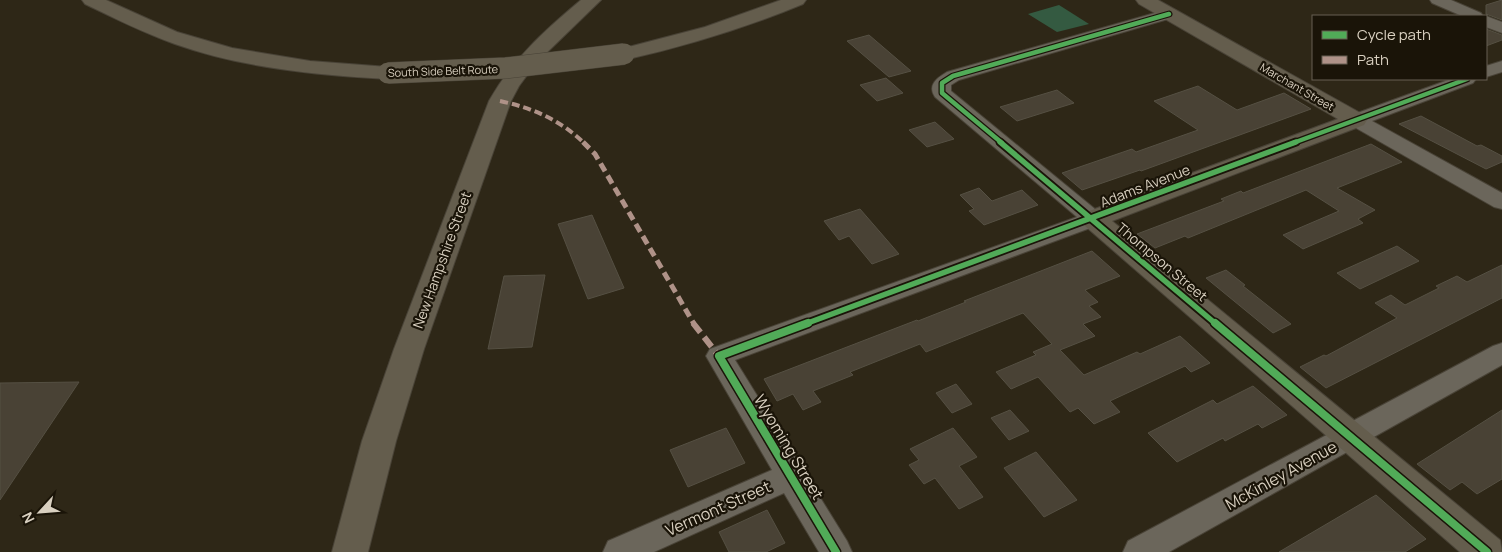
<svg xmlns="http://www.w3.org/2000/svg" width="1502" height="552" font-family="Manrope,sans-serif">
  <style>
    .green { fill: #345a41 }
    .building { fill: #494235; stroke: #555043 }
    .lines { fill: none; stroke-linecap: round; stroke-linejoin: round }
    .street-casing { stroke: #494337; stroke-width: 2 }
    .secondary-casing { stroke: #494337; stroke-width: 2 }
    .street { fill: #6b665b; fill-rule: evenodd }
    .secondary { fill: #645d4d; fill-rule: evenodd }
    .secondary-bridge-casing { stroke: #494337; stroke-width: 22; stroke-linecap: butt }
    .secondary-bridge { stroke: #645d4d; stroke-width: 21 }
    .quiet-far2 { stroke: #af9288; stroke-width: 4; stroke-dasharray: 8 4; stroke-linecap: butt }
    .quiet-far1 { stroke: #af9288; stroke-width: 5; stroke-dasharray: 9 5; stroke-linecap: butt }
    .quiet { stroke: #af9288; stroke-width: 6; stroke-dasharray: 12 6; stroke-linecap: butt }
    .cycleway-far2-casing { stroke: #1a1408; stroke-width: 7 }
    .cycleway-far1-casing { stroke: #1a1408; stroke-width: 9 }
    .cycleway-casing { stroke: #1a1408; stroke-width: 11 }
    .cycleway-far2 { stroke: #51ab58; stroke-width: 4.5 }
    .cycleway-far1 { stroke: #51ab58; stroke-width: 5.5 }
    .cycleway { stroke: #51ab58; stroke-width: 8 }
    .labels { text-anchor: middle; stroke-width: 4.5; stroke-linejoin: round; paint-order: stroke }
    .far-street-label { font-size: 11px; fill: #d9d0c0; stroke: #1a1408 }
    .street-label { font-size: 14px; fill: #d9d0c0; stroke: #1a1408 }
    .near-street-label { font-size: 16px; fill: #d9d0c0; stroke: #1a1408 }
  </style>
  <rect width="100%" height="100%" fill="#2e2717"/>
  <!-- green -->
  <path class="green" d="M 1059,5 L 1089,24 L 1057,32 L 1028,14 Z"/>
  <!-- building -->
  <path class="building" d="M 1502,0 L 1502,20 L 1486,14 L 1486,5 Z
    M 1486,29 L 1502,35 L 1502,40 L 1486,46 Z
    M 869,35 L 911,71 L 889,77 L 847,41 Z
    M 886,78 L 903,93 L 877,101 L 860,85 Z
    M 1198,86 L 1237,110 L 1284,93 L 1311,109 L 1141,171 L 1140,170 L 1082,190 L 1062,173 L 1132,149 L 1136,152 L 1198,130 L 1154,101 Z
    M 1057,90 L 1074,103 L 1017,121 L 1000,107 Z
    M 1421,116 L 1477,146 L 1481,145 L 1502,156 L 1502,162 L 1486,169 L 1399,124 Z
    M 935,122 L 954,139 L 927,147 L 909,130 Z
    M 1371,144 L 1402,162 L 1337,188 L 1375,210 L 1358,219 L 1363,223 L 1303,249 L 1283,235 L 1339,211 L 1306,190 L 1188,238 L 1185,236 L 1155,248 L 1137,234 L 1224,201 L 1221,199 L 1241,191 L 1243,193 Z
    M 979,188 L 992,201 L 1022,190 L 1038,205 L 984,225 L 969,211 L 974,209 L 960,195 Z
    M 860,209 L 899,254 L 872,264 L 849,236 L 839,240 L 824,221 Z
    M 592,215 L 624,288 L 588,299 L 558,224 Z
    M 1397,246 L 1419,261 L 1360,289 L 1337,273 Z
    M 1092,251 L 1120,276 L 1085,290 L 1098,302 L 1089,306 L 1101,317 L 1083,324 L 1095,336 L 1060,350 L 1084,375 L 1137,352 L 1140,354 L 1180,336 L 1210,363 L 1191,372 L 1185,366 L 1110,401 L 1120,412 L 1094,424 L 1078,408 L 1070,412 L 1038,377 L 1011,389 L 996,372 L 1036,355 L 1033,352 L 1052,344 L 1023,313 L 926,352 L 920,344 L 850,372 L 853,375 L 813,391 L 821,402 L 803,410 L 793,394 L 777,401 L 764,379 L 917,320 L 918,321 L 966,302 L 964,301 Z
    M 1502,265 L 1502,298 L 1326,388 L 1300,367 L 1324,355 L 1326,356 L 1397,318 L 1375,303 L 1391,295 L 1405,305 L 1439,288 L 1436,286 L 1457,276 L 1467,282 Z
    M 1226,270 L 1245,285 L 1243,286 L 1291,324 L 1273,333 L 1206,278 Z
    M 545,275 L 532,347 L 488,349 L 504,276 Z
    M 79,382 L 0,500 L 0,383 Z
    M 956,384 L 972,404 L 952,413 L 936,393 Z
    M 1253,386 L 1287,415 L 1262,428 L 1258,424 L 1225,441 L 1223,438 L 1177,462 L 1148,433 L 1213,400 L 1217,404 Z
    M 1010,410 L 1029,431 L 1009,440 L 991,418 Z
    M 1502,410 L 1502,479 L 1477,494 L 1462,482 L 1450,490 L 1417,464 Z
    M 726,428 L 745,463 L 688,487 L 670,450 Z
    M 953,428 L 977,457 L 959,466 L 983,497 L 959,509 L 935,478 L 924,484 L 909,465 L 919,460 L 910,449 Z
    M 1036,452 L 1077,500 L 1044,517 L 1004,468 Z
    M 1376,495 L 1426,539 L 1405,552 L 1279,552 Z
    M 767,510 L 785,543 L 766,552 L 729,552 L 719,532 Z"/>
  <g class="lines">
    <defs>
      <path id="street" d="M 1430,0 L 1451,0 L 1481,13 L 1483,16 L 1462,16 L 1432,3 Z
        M 1169,9 L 1175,11 L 1177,14 L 1175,17 L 959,80 L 951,85 L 951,91 L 1101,214 L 1104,219 L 1101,224 L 735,360 L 847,541 L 852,552 L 819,552 L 784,493 L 654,552 L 603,552 L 608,541 L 772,470 L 706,356 L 710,349 L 1077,217 L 935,97 C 927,85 937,78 947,72 Z
        M 1485,16 L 1486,16 L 1502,22 L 1502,33 L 1486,27 Z
        M 1502,61 L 1502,72 L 1486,77 L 1486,66 Z
        M 1451,79 L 1476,79 L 1473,83 L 1372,121 L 1502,193 L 1502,209 L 1494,207 L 1349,124 L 1346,120 L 1349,116 Z
        M 1502,343 L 1502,365 L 1169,552 L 1123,552 L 1128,541 L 1493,346 Z"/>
      <path id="secondary" d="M 82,0 L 106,0 L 177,32 L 232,48 L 310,61 L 388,67 L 395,69 L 398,73 L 395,77 L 388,79 C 316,75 243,68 175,44 C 144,33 114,18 85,4 Z
        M 581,0 L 601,0 L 536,63 L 519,86 L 511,101 L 424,349 L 396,441 L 368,552 L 332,552 L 362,441 L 394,349 L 489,101 C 512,60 545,30 581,0 Z
        M 781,0 L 806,0 L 803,4 C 745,28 686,46 624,60 L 617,58 L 614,54 L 617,50 L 705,27 Z
        M 1136,0 L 1158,0 L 1364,115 L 1367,120 L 1364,125 L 1112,221 L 1500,540 L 1502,552 L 1460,552 L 1084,225 L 1080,219 L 1084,213 L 1338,119 L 1139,4 Z"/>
    </defs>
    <!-- street casing -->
    <use href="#street" class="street-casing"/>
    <!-- secondary casing -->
    <use href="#secondary" class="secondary-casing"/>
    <!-- street -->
    <use href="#street" class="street"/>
    <!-- secondary -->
    <use href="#secondary" class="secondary"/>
    <defs>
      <path id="secondary-bridge" d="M 388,73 L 506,68 L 624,54"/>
    </defs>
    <!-- secondary-bridge casing -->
    <use href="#secondary-bridge" class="secondary-bridge-casing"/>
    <!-- secondary-bridge -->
    <use href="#secondary-bridge" class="secondary-bridge"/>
    <!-- quiet-far2 -->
    <path class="quiet-far2" d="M 500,101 C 533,108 560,120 584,143"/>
    <!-- quiet-far1 -->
    <path class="quiet-far1" d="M 583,142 L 595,154 L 694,324"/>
    <!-- quiet -->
    <path class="quiet" d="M 693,323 L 719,356"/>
    <defs>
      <path id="cycleway-far2" d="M 1002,143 L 942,93 L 942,83 L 953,76 L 1169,14
        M 1293,143 L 1467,79"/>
      <path id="cycleway-far1" d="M 1000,142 L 1216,324
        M 805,324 L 1296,142"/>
      <path id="cycleway" d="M 808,323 L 719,356 L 836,552
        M 1215,323 L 1487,552"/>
    </defs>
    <!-- cycleway-far2 casing -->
    <use href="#cycleway-far2" class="cycleway-far2-casing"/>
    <!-- cycleway-far1 casing -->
    <use href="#cycleway-far1" class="cycleway-far1-casing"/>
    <!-- cycleway casing -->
    <use href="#cycleway" class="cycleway-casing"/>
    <!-- cycleway-far2 -->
    <use href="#cycleway-far2" class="cycleway-far2"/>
    <!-- cycleway-far1 -->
    <use href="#cycleway-far1" class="cycleway-far1"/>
    <!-- cycleway -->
    <use href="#cycleway" class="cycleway"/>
  </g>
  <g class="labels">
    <!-- far-street labels -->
    <g class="far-street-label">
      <text transform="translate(443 71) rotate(-2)" y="4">South Side Belt Route</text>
      <text transform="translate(1297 87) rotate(30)" y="4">Marchant Street</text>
    </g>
    <!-- street labels -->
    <g class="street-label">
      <text transform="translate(1145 186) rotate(-21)" y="5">Adams Avenue</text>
      <text transform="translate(442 260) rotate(-70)" y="5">New Hampshire Street</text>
      <text transform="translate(1162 262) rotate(40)" y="5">Thompson Street</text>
    </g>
    <!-- near-street labels -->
    <g class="near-street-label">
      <text transform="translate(789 447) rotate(59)" y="6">Wyoming Street</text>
      <text transform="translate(1281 475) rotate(-29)" y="6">McKinley Avenue</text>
      <text transform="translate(718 508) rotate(-24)" y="6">Vermont Street</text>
    </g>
  </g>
  <!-- legend -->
  <rect x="1312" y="15" width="175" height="65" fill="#1a1408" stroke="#665f52"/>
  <rect x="1322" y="31" width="25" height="8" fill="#51ab58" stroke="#665f52"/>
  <text x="1357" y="40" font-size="15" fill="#d9d0c0">Cycle path</text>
  <rect x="1322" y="56" width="25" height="8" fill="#af9288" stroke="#665f52"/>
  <text x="1357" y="65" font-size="15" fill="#d9d0c0">Path</text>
  <!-- north arrow -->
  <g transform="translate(40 512) rotate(244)" stroke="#1a1408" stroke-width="4" paint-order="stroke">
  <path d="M0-4L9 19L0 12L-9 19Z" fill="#d9d0c0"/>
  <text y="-8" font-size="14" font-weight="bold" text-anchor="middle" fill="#d9d0c0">N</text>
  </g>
</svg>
